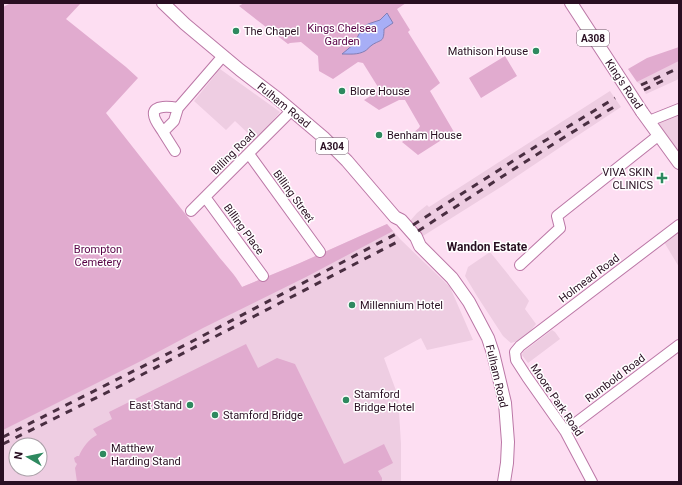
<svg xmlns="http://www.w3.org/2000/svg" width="682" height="485" font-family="Roboto,sans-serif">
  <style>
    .built { fill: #eecde2; fill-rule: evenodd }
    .green { fill: #e1abcf }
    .water { fill: #a7aef6; stroke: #817eb6 }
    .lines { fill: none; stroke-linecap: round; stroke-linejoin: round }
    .minor-casing { stroke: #bb77a6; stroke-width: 12 }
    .major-casing { stroke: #bb77a6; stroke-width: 14 }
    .minor { stroke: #fff; stroke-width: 10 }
    .major { stroke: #fff; stroke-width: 12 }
    .rail { stroke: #492e41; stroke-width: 3; stroke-dasharray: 7 7; stroke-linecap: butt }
    .major-bridge-casing { stroke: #bb77a6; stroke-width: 14; stroke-linecap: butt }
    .major-bridge { stroke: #fff; stroke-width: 12 }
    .poi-dot { fill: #2e895f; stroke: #fff; stroke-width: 1.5 }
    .labels { text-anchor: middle; stroke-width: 3; stroke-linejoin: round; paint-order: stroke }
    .shield { fill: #fff; stroke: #695764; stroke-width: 1 }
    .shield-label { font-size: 10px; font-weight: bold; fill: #290f22 }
    .park-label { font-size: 11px; fill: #580246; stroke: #fff }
    .poi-label { font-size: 11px; fill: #290f22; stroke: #fff; text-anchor: start }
    .street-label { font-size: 11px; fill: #290f22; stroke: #fff }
    .neighbourhood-label { font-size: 12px; font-weight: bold; fill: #290f22; stroke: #fff }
  </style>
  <rect width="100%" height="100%" fill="#fddef2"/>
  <!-- built -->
  <path class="built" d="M 679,61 L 679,79 L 646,94 L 641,85 L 637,82 Z
    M 220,69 L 280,112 L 253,144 L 252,137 L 235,121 L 226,130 L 194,101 Z
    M 610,91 L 621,107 L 580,134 L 504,185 L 423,236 L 410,221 L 417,213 L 427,205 L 429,207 Z
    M 679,104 L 679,153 L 657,121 L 661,110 Z
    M 387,224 L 401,240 L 450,287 L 473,340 L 427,350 L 421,338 L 384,358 L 398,396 L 401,444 L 401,482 L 5,482 L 3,479 L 3,410 L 241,285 L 242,287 L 300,263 ZM 16,445 L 40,445 L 40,469 L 16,469 Z
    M 679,230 L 679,267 L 664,242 Z
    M 490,252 L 527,298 L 529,301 L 525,309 L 536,324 L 524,339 L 511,343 L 503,336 L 477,296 L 465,276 L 468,267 Z
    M 552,330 L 555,332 L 560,339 L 528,363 L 522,355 L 523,352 Z"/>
  <!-- green -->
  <path class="green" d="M 11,3 L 81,3 L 66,19 L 126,67 L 138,78 L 106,113 L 216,253 C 224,264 235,274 242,287 L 300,263 L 387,224 L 393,231 L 306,277 L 203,328 L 143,360 L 3,430 L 3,7 Z
    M 244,3 L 406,3 L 397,9 L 410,30 L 408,32 L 440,83 L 430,91 L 454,132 L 418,155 L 402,142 L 419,128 L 420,126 L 405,100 L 399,100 L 379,110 L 364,100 L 377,92 L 378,87 L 363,63 L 358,62 L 333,79 L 319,71 L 318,56 L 301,42 L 290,43 L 288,44 L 239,6 Z
    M 679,47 L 679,61 L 637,82 L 628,69 L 647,58 Z
    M 505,56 L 517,76 L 481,98 L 469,78 Z
    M 246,344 L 258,368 L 277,358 L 295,364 L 344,464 L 384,444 L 393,463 L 378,471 L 382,478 L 382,482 L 77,482 L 75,468 L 77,464 L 75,462 L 74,458 L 77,456 L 79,456 C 82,448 89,439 97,435 L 93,429 L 112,419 L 109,412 Z"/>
  <!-- water -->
  <path class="water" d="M 387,13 L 393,23 L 384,29 C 384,43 381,39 372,45 C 369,47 367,50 365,51 C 358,55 350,54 342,54 L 354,44 L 362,28 L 368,24 L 380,20 Z"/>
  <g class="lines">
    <defs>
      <path id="minor" d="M 649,121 L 679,109
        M 163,132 C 160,127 154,120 154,115 C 152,104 172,107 178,108
        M 175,151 L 163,132 L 174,121 L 178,108 L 223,56
        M 249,154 L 320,252
        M 205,197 L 263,276
        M 191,211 L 292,110
        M 520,265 L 560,228 L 557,216 L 659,135
        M 565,431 L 679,345
        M 592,482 L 565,431 L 527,377 L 516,360 L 515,352 L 520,346 L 679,225"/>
      <path id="major" d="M 163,3 L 185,24 L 240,70 L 277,98 L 323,137 L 347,161 L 395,217 L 401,220 L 416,237 L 420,246 L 452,278 L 469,302 L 488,338 L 493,353 L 505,403 L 508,442 L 507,463 L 504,482
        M 571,3 L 616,72
        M 642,112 L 679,163"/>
    </defs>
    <!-- minor casing -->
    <use href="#minor" class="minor-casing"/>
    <!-- major casing -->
    <use href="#major" class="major-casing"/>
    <!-- minor -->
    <use href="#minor" class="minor"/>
    <!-- major -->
    <use href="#major" class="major"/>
    <!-- rail -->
    <path class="rail" d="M 641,85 L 679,68
      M 644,90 L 666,79
      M 413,225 L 538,145 L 615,98
      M 418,231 C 485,188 551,144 619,104
      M 3,437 L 189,343 L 396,234
      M 3,444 L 124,384 L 401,240"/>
    <defs>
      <path id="major-bridge" d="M 616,72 L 642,112"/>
    </defs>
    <!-- major-bridge casing -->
    <use href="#major-bridge" class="major-bridge-casing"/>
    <!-- major-bridge -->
    <use href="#major-bridge" class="major-bridge"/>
  </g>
  <!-- markers -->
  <g class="poi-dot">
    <circle cx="236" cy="31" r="4"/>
    <circle cx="536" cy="51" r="4"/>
    <circle cx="342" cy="91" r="4"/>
    <circle cx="379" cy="135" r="4"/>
    <path d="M660 172h4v4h4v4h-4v4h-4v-4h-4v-4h4z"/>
    <circle cx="352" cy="305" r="4"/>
    <circle cx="346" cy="400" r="4"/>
    <circle cx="190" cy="405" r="4"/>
    <circle cx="215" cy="415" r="4"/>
    <circle cx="103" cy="454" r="4"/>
  </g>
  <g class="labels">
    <!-- shield labels -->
    <g class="shield">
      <rect x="577" y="30" width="32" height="16" rx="3"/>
      <rect x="316" y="138" width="32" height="16" rx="3"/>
    </g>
    <g class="shield-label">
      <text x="593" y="42">A308</text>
      <text x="332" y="150">A304</text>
    </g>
    <!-- park labels -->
    <g class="park-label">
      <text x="342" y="32">Kings Chelsea<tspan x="342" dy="13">Garden</tspan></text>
      <text x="98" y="253">Brompton<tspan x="98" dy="13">Cemetery</tspan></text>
    </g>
    <!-- poi labels -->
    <g class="poi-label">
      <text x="244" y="35">The Chapel</text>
      <text x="528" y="55" text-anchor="end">Mathison House</text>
      <text x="350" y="95">Blore House</text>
      <text x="387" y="139">Benham House</text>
      <text x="653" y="176" text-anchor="end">VIVA SKIN<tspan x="653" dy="13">CLINICS</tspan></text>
      <text x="360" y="309">Millennium Hotel</text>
      <text x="354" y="398">Stamford<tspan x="354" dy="13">Bridge Hotel</tspan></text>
      <text x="182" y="409" text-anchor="end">East Stand</text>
      <text x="223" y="419">Stamford Bridge</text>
      <text x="111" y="452">Matthew<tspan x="111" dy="13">Harding Stand</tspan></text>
    </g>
    <!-- street labels -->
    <g class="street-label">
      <text transform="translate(624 84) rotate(56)" y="4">King's Road</text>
      <text transform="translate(284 105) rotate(39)" y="4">Fulham Road</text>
      <text transform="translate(233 152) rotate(-45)" y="4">Billing Road</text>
      <text transform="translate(294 196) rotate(54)" y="4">Billing Street</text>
      <text transform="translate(244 229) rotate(54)" y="4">Billing Place</text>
      <text transform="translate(589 278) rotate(-37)" y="4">Holmead Road</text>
      <text transform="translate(497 376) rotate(77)" y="4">Fulham Road</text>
      <text transform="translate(615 378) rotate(-37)" y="4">Rumbold Road</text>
      <text transform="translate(557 400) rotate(56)" y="4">Moore Park Road</text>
    </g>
    <!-- neighbourhood labels -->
    <g class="neighbourhood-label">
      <text x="487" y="251">Wandon Estate</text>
    </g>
  </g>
  <!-- border -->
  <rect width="682" height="485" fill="none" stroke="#290f22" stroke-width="8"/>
  <!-- north arrow -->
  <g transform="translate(28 457) rotate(279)"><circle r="19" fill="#ffffff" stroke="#a99fa7"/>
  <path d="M0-3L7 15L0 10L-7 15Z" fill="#2e895f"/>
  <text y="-6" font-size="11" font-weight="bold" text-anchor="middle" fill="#290f22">N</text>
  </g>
</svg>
